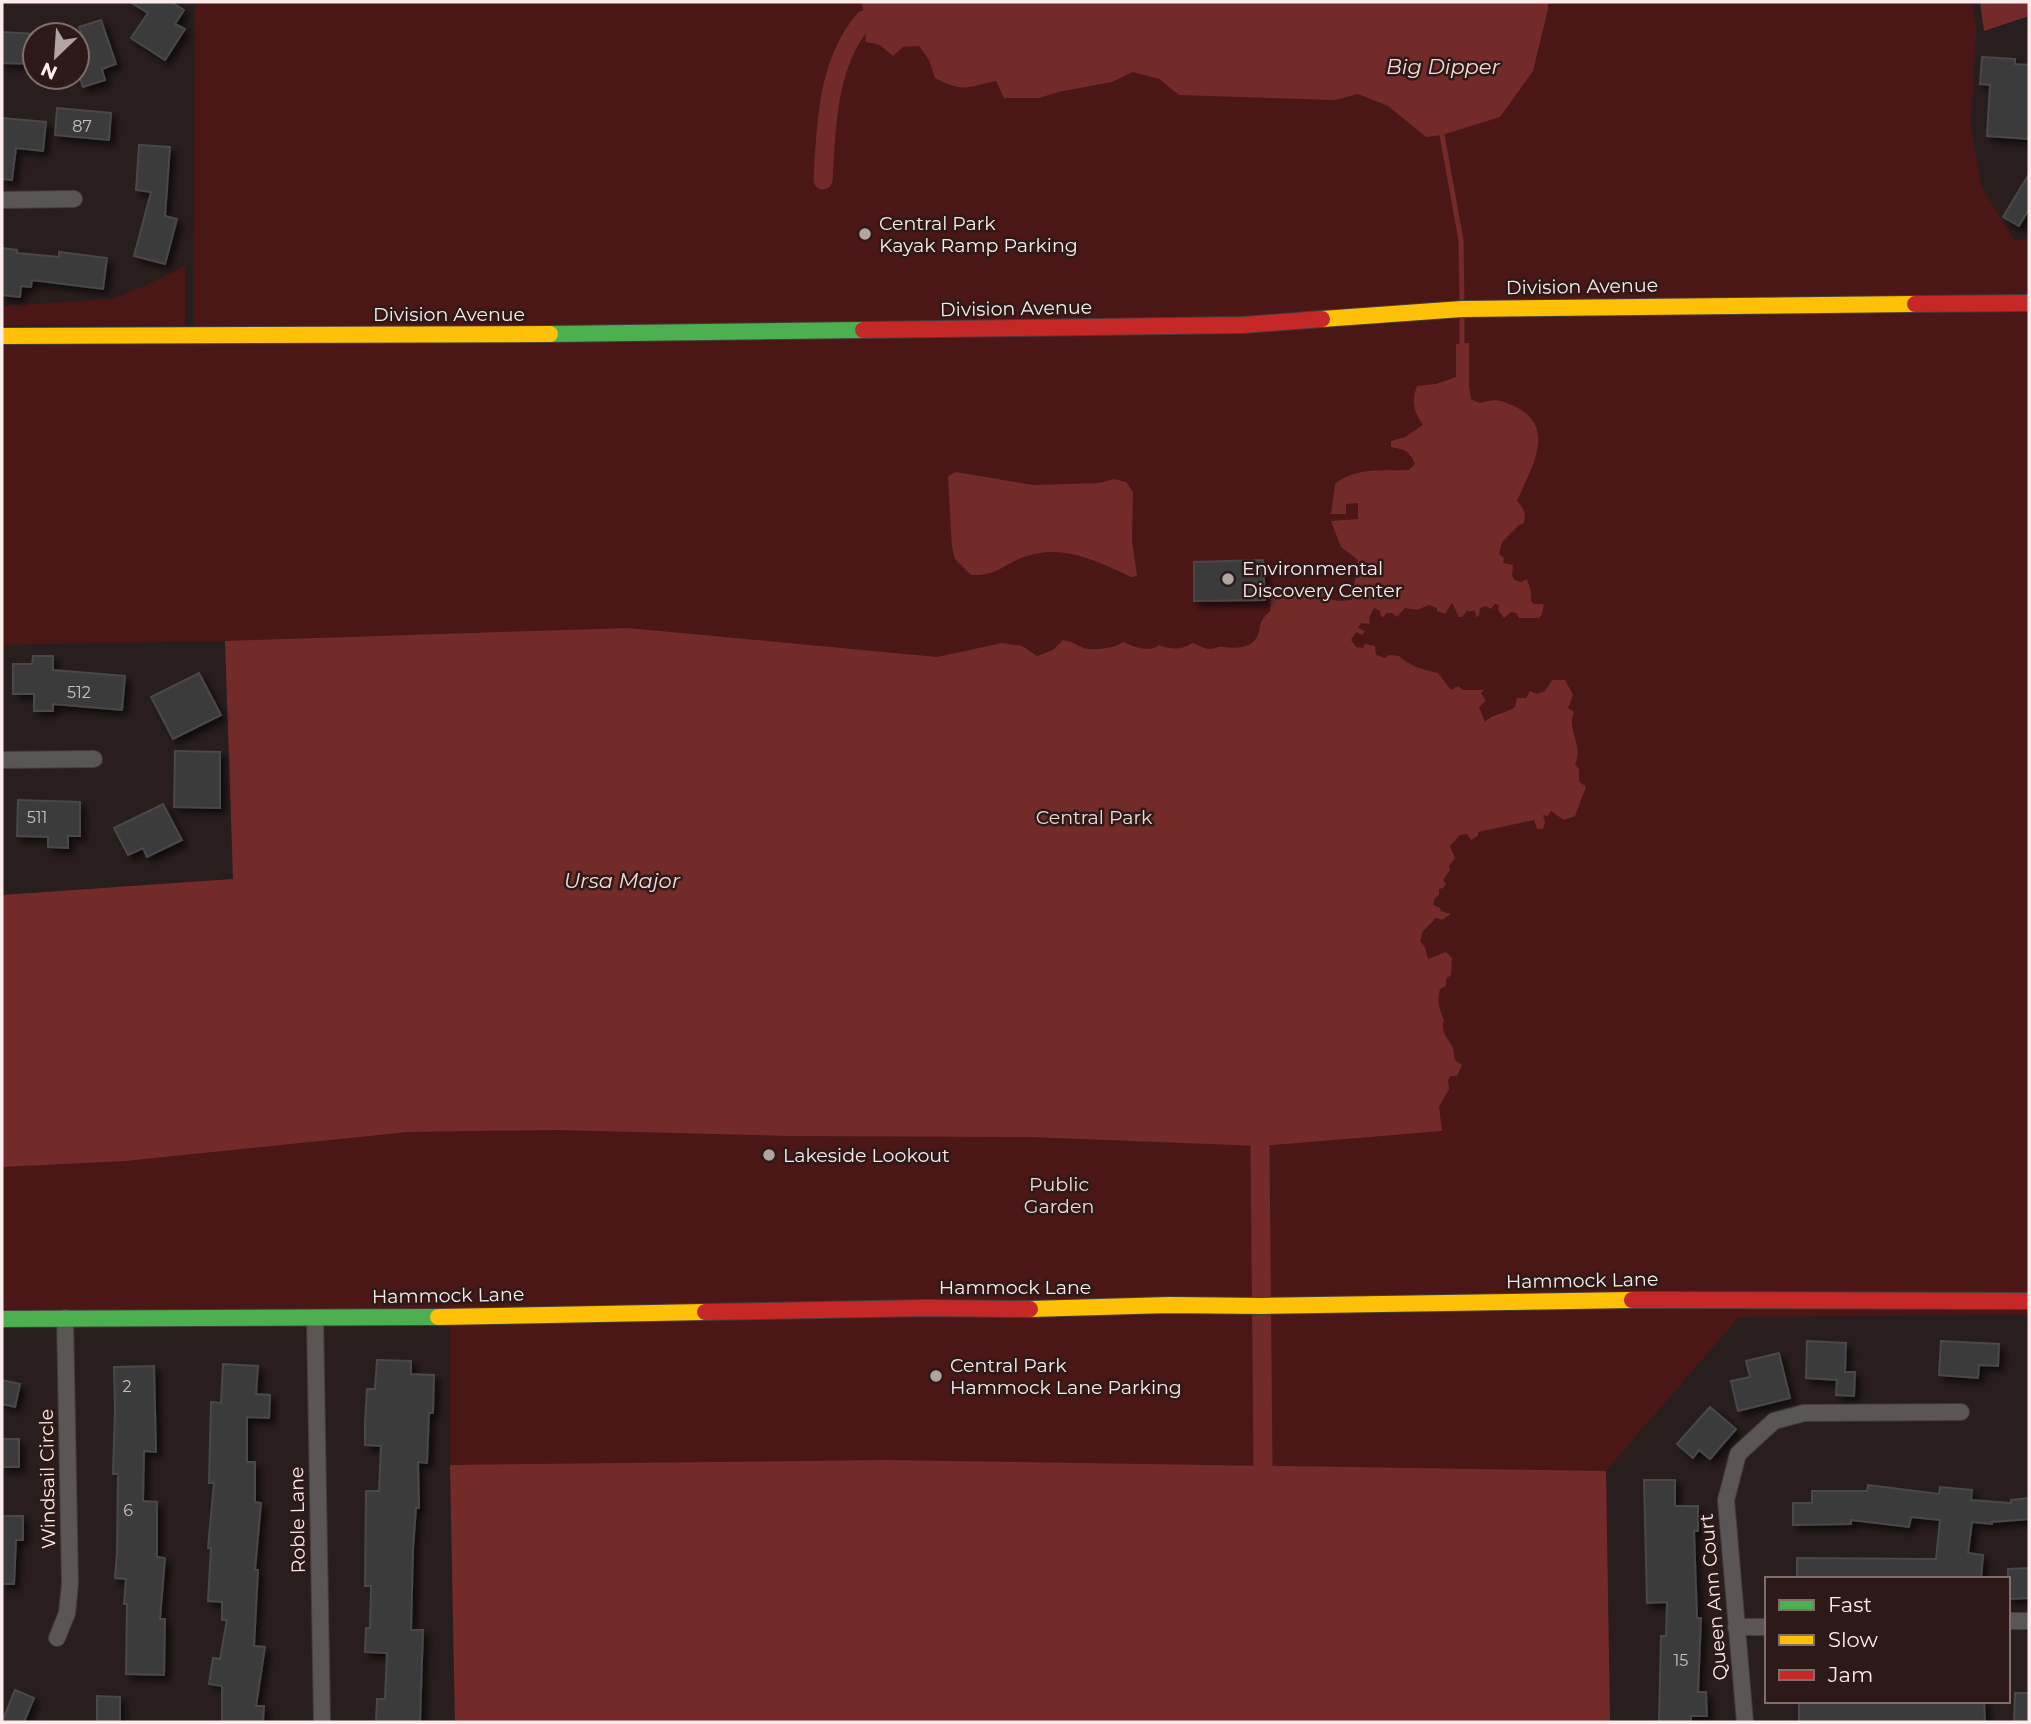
<svg xmlns="http://www.w3.org/2000/svg" width="2031" height="1724" font-family="Montserrat,sans-serif">
  <style>
    .green { fill: #4b1616 }
    .water { fill: #722b29 }
    .lines { fill: none; stroke-linecap: round; stroke-linejoin: round }
    .stream { stroke: #722b29; stroke-width: 5 }
    .canal { stroke: #722b29; stroke-width: 19 }
    .building { fill: #3b3a3b; stroke: #484849; stroke-width: 2; filter: url(#shadow) }
    .street-casing { stroke: #453c3b; stroke-width: 18 }
    .fast-casing { stroke: #453c3b; stroke-width: 18 }
    .slow-casing { stroke: #453c3b; stroke-width: 18 }
    .jam-casing { stroke: #453c3b; stroke-width: 18 }
    .street { stroke: #5a5655; stroke-width: 16 }
    .fast { stroke: #4caf50; stroke-width: 16 }
    .slow { stroke: #ffc107; stroke-width: 16 }
    .jam { stroke: #c62828; stroke-width: 16 }
    .poi-dot { fill: #b1a4a3; stroke: #2d1a18; stroke-width: 2.5 }
    .labels { text-anchor: middle; stroke-width: 5; stroke-linejoin: round; paint-order: stroke }
    .number-label { font-size: 16px; fill: #cbc0bf }
    .poi-label { font-size: 19px; fill: #fbeceb; stroke: #2d1a18; text-anchor: start }
    .street-label { font-size: 19px; fill: #fbeceb; stroke: #2d1a18 }
    .park-label { font-size: 19px; fill: #f2d9d7; stroke: #2d1a18 }
    .water-label { font-size: 21px; font-style: italic; fill: #f4dbd9; stroke: #2d1a18 }
  </style>
  <defs>
    <filter id="shadow"><feDropShadow dx="5" dy="5" stdDeviation="3.5" flood-color="#0009"/></filter>
  </defs>
  <rect width="100%" height="100%" fill="#281e1d"/>
  <!-- green -->
  <path class="green" d="M 195,2 L 1972,2 L 1976,30 L 1971,128 L 1982,188 L 2015,240 L 2029,239 L 2029,1315 L 1739,1317 L 1606,1471 L 1610,1722 L 455,1722 L 450,1465 L 450,1316 L 2,1319 L 2,895 L 234,879 L 225,641 L 2,645 L 2,335 L 193,336 Z
    M 185,266 L 185,326 L 2,325 L 2,306 L 111,299 L 143,287 Z"/>
  <!-- water -->
  <path class="water" d="M 862,2 L 1548,2 L 1548,9 L 1533,71 L 1500,117 L 1442,135 L 1426,137 L 1388,106 L 1358,94 L 1335,100 L 1179,95 L 1159,79 L 1133,72 L 1112,82 L 1058,92 L 1039,98 L 1004,98 L 996,81 C 966,87 964,93 935,78 L 929,60 L 919,46 L 903,47 L 893,56 L 880,45 L 866,42 Z
    M 1980,2 L 2029,2 L 2029,16 L 1984,31 Z
    M 1469,343 L 1469,386 L 1471,399 L 1480,403 C 1495,398 1502,400 1516,407 C 1558,428 1530,470 1517,501 C 1524,508 1527,515 1523,524 L 1519,525 L 1502,542 L 1499,554 L 1504,558 L 1503,563 L 1513,565 L 1512,576 L 1515,580 L 1521,582 L 1527,579 L 1531,592 L 1531,601 L 1534,604 L 1544,604 L 1542,614 L 1539,618 L 1519,618 L 1516,613 L 1511,612 L 1504,618 L 1498,610 L 1499,605 L 1495,604 L 1491,609 L 1486,606 L 1480,608 L 1479,616 L 1476,617 L 1475,610 L 1469,612 L 1468,610 L 1462,617 L 1459,617 L 1452,603 L 1445,614 L 1437,611 L 1437,608 L 1429,605 L 1417,610 L 1405,608 L 1397,617 L 1392,613 L 1386,613 L 1384,617 L 1381,616 L 1380,611 L 1374,608 L 1369,618 L 1370,624 L 1361,623 L 1358,628 L 1365,631 L 1362,635 L 1356,632 L 1351,640 L 1356,647 L 1363,648 L 1365,644 L 1375,646 L 1376,655 L 1385,658 L 1389,655 L 1399,656 C 1408,665 1425,671 1438,673 L 1451,690 L 1458,686 L 1463,690 L 1484,690 L 1481,693 L 1486,701 L 1479,707 L 1485,722 C 1493,713 1506,714 1515,707 L 1517,698 L 1526,698 L 1530,691 L 1537,694 L 1545,691 L 1552,680 L 1565,680 L 1573,695 L 1568,708 L 1574,712 C 1566,729 1584,745 1575,764 L 1579,769 L 1579,781 L 1586,787 L 1575,816 L 1564,820 L 1551,811 L 1548,816 L 1543,815 L 1545,822 L 1543,829 L 1537,829 L 1534,820 L 1478,832 L 1478,836 L 1471,840 L 1467,834 L 1460,835 L 1450,846 L 1455,858 L 1449,866 L 1450,870 L 1443,880 L 1446,884 L 1443,888 L 1439,889 L 1439,895 L 1435,898 L 1433,905 L 1440,908 L 1441,911 L 1451,914 L 1442,920 L 1436,918 L 1423,931 L 1420,941 L 1425,947 L 1428,959 L 1446,952 L 1452,958 L 1451,975 L 1446,979 L 1446,986 L 1440,989 C 1437,1002 1439,1009 1444,1020 C 1440,1033 1448,1038 1453,1048 C 1454,1052 1454,1056 1455,1060 L 1462,1065 L 1457,1076 L 1451,1076 L 1448,1080 L 1449,1089 L 1439,1107 L 1442,1131 L 1260,1146 L 1029,1137 L 792,1136 L 555,1130 L 408,1132 L 125,1161 L 2,1167 L 2,895 L 233,879 L 225,641 L 628,628 L 937,657 L 1002,643 L 1022,646 L 1037,656 L 1053,650 L 1063,640 C 1071,641 1076,645 1084,648 C 1093,651 1116,648 1123,642 C 1134,647 1150,653 1159,645 C 1169,650 1183,650 1192,643 C 1197,644 1202,648 1208,649 C 1213,650 1218,646 1224,647 C 1234,648 1248,649 1255,640 C 1264,628 1254,626 1270,611 L 1271,592 L 1273,590 L 1277,593 L 1282,591 L 1295,596 L 1307,592 L 1312,585 L 1327,585 L 1327,598 L 1338,601 L 1352,600 L 1358,560 L 1341,547 L 1331,521 L 1358,519 L 1358,503 L 1346,504 L 1346,514 L 1331,514 L 1335,484 C 1355,467 1384,471 1409,470 L 1415,464 C 1410,451 1404,449 1391,447 L 1391,441 L 1405,437 L 1423,425 C 1414,412 1411,401 1417,386 L 1436,384 L 1456,377 L 1456,344 Z
    M 956,472 L 1033,485 L 1100,483 L 1114,479 L 1126,482 L 1133,492 L 1132,540 L 1137,576 L 1131,577 C 1099,562 1063,544 1027,556 C 1003,564 999,576 971,575 L 955,559 L 952,547 L 948,476 Z
    M 885,1460 L 1606,1471 L 1610,1722 L 455,1722 L 450,1465 Z"/>
  <g class="lines">
    <!-- stream -->
    <path class="stream" d="M 1442,135 L 1461,240 L 1462,305
      M 1462,315 L 1462,343"/>
    <!-- canal -->
    <path class="canal" d="M 823,180 C 826,125 827,64 864,20
      M 1260,1146 L 1263,1465"/>
  </g>
  <!-- building -->
  <path class="building" d="M 130,2 L 171,2 L 184,10 L 175,24 L 185,29 L 165,60 L 131,38 L 148,13 Z
    M 101,20 L 116,64 L 102,69 L 105,80 L 83,87 L 77,68 L 77,43 L 84,40 L 79,27 Z
    M 2,32 L 35,34 L 35,64 L 2,63 Z
    M 1982,57 L 2015,59 L 2015,64 L 2029,65 L 2029,139 L 1987,136 L 1990,85 L 1980,84 Z
    M 57,108 L 111,113 L 109,140 L 55,135 Z
    M 2,118 L 46,122 L 43,151 L 16,148 L 12,180 L 2,179 Z
    M 139,145 L 170,147 L 165,216 L 177,219 L 165,264 L 134,256 L 151,192 L 136,190 Z
    M 2029,174 L 2029,209 L 2019,226 L 2003,217 Z
    M 2,248 L 17,250 L 17,253 L 59,257 L 59,252 L 107,258 L 103,289 L 32,280 L 31,287 L 21,286 L 20,297 L 2,295 Z
    M 1263,560 L 1265,600 L 1194,601 L 1194,562 Z
    M 33,656 L 53,656 L 53,670 L 125,676 L 122,710 L 53,704 L 53,711 L 34,711 L 34,694 L 13,694 L 13,664 L 32,664 Z
    M 199,673 L 221,715 L 173,739 L 151,697 Z
    M 175,751 L 220,752 L 220,808 L 174,807 Z
    M 18,800 L 80,802 L 80,836 L 68,836 L 68,848 L 48,847 L 48,837 L 17,836 Z
    M 163,804 L 182,840 L 147,857 L 143,848 L 128,855 L 114,828 Z
    M 1807,1341 L 1846,1343 L 1845,1372 L 1855,1372 L 1854,1396 L 1836,1395 L 1837,1380 L 1806,1378 Z
    M 1941,1341 L 1999,1344 L 1998,1366 L 1979,1365 L 1978,1378 L 1939,1375 Z
    M 1779,1353 L 1790,1398 L 1738,1411 L 1731,1381 L 1750,1377 L 1746,1361 Z
    M 377,1360 L 411,1361 L 411,1374 L 434,1375 L 433,1413 L 429,1413 L 427,1463 L 418,1462 L 419,1508 L 416,1508 L 413,1549 L 411,1630 L 423,1630 L 420,1722 L 376,1722 L 377,1699 L 385,1699 L 387,1653 L 365,1652 L 366,1628 L 370,1628 L 371,1586 L 365,1586 L 366,1491 L 379,1491 L 381,1446 L 365,1445 L 365,1422 L 367,1389 L 375,1389 Z
    M 223,1364 L 258,1366 L 256,1394 L 270,1395 L 269,1418 L 247,1417 L 247,1462 L 255,1462 L 255,1502 L 261,1503 L 255,1570 L 258,1570 L 254,1646 L 265,1647 L 256,1706 L 264,1706 L 263,1722 L 222,1722 L 222,1686 L 209,1684 L 213,1658 L 220,1659 L 227,1620 L 222,1620 L 222,1602 L 208,1601 L 211,1548 L 208,1548 L 214,1483 L 209,1483 L 211,1402 L 221,1403 Z
    M 154,1366 L 156,1452 L 144,1451 L 143,1501 L 157,1502 L 157,1557 L 165,1558 L 160,1619 L 165,1619 L 164,1675 L 126,1674 L 127,1604 L 124,1604 L 126,1579 L 115,1578 L 117,1553 L 118,1474 L 113,1474 L 115,1409 L 114,1367 Z
    M 2,1380 L 20,1384 L 15,1407 L 2,1404 Z
    M 1710,1407 L 1736,1429 L 1710,1459 L 1699,1450 L 1693,1458 L 1677,1444 Z
    M 2,1439 L 19,1439 L 19,1467 L 2,1467 Z
    M 1644,1480 L 1675,1480 L 1675,1506 L 1698,1506 L 1698,1531 L 1694,1531 L 1697,1618 L 1701,1618 L 1698,1692 L 1706,1692 L 1707,1716 L 1691,1716 L 1691,1722 L 1659,1722 L 1661,1636 L 1666,1636 L 1667,1602 L 1647,1603 Z
    M 1868,1485 L 1939,1494 L 1940,1487 L 1972,1490 L 1971,1500 L 2011,1503 L 2011,1500 L 2029,1498 L 2029,1519 L 1992,1522 L 1992,1524 L 1972,1522 L 1968,1553 L 1983,1555 L 1981,1579 L 1797,1579 L 1797,1558 L 1936,1559 L 1940,1520 L 1911,1517 L 1909,1527 L 1851,1520 L 1851,1524 L 1793,1525 L 1793,1503 L 1812,1503 L 1812,1491 L 1867,1491 Z
    M 2,1516 L 23,1516 L 23,1540 L 16,1540 L 14,1584 L 2,1584 Z
    M 2029,1568 L 2029,1598 L 2008,1599 L 2008,1569 Z
    M 15,1690 L 34,1698 L 24,1722 L 2,1722 Z
    M 2015,1693 L 2029,1693 L 2029,1722 L 2014,1722 Z
    M 97,1696 L 120,1697 L 120,1722 L 97,1722 Z
    M 1799,1701 L 1984,1701 L 1985,1722 L 1799,1722 Z"/>
  <g class="lines">
    <defs>
      <path id="street" d="M 2,200 L 74,199
        M 2,760 L 94,759
        M 315,1318 L 322,1722
        M 2008,1621 L 2029,1621
        M 1736,1627 L 1767,1627
        M 57,1638 L 67,1613 L 70,1584 L 65,1318
        M 1745,1722 L 1726,1500 L 1738,1454 L 1774,1421 L 1804,1413 L 1961,1412"/>
      <path id="fast" d="M 550,334 L 863,330
        M 2,1319 L 438,1317"/>
      <path id="slow" d="M 1322,319 L 1462,309 L 1915,304
        M 2,336 L 550,334
        M 1030,1309 L 1169,1305 L 1262,1306 L 1632,1300
        M 438,1317 L 705,1312"/>
      <path id="jam" d="M 1915,304 L 2029,303
        M 863,330 L 1243,325 L 1322,319
        M 1632,1300 L 2029,1301
        M 705,1312 L 926,1308 L 1030,1309"/>
    </defs>
    <!-- street casing -->
    <use href="#street" class="street-casing"/>
    <!-- fast casing -->
    <use href="#fast" class="fast-casing"/>
    <!-- slow casing -->
    <use href="#slow" class="slow-casing"/>
    <!-- jam casing -->
    <use href="#jam" class="jam-casing"/>
    <!-- street -->
    <use href="#street" class="street"/>
    <!-- fast -->
    <use href="#fast" class="fast"/>
    <!-- slow -->
    <use href="#slow" class="slow"/>
    <!-- jam -->
    <use href="#jam" class="jam"/>
  </g>
  <!-- markers -->
  <g class="poi-dot">
    <circle cx="865" cy="234" r="7"/>
    <circle cx="1228" cy="579" r="7"/>
    <circle cx="769" cy="1155" r="7"/>
    <circle cx="936" cy="1376" r="7"/>
  </g>
  <g class="labels">
    <!-- number labels -->
    <g class="number-label">
      <text x="82" y="132">87</text>
      <text x="79" y="698">512</text>
      <text x="37" y="823">511</text>
      <text x="127" y="1392">2</text>
      <text x="128" y="1516">6</text>
      <text x="1681" y="1666">15</text>
    </g>
    <!-- poi labels -->
    <g class="poi-label">
      <text x="879" y="230">Central Park<tspan x="879" dy="22">Kayak Ramp Parking</tspan></text>
      <text x="1242" y="575">Environmental<tspan x="1242" dy="22">Discovery Center</tspan></text>
      <text x="783" y="1162">Lakeside Lookout</text>
      <text x="950" y="1372">Central Park<tspan x="950" dy="22">Hammock Lane Parking</tspan></text>
    </g>
    <!-- street labels -->
    <g class="street-label">
      <text transform="translate(1582 286) rotate(-1)" y="7">Division Avenue</text>
      <text transform="translate(1016 308) rotate(-1)" y="7">Division Avenue</text>
      <text x="449" y="321">Division Avenue</text>
      <text transform="translate(1582 1280) rotate(-1)" y="7">Hammock Lane</text>
      <text x="1015" y="1294">Hammock Lane</text>
      <text transform="translate(448 1295) rotate(-1)" y="7">Hammock Lane</text>
      <text transform="translate(47 1479) rotate(-91)" y="7">Windsail Circle</text>
      <text transform="translate(297 1520) rotate(-91)" y="7">Roble Lane</text>
      <text transform="translate(1713 1597) rotate(-95)" y="7">Queen Ann Court</text>
    </g>
    <!-- park labels -->
    <g class="park-label">
      <text x="1094" y="824">Central Park</text>
      <text x="1059" y="1191">Public<tspan x="1059" dy="22">Garden</tspan></text>
    </g>
    <!-- water labels -->
    <g class="water-label">
      <text x="1443" y="74">Big Dipper</text>
      <text x="622" y="888">Ursa Major</text>
    </g>
  </g>
  <!-- border -->
  <rect width="2031" height="1724" fill="none" stroke="#fbeceb" stroke-width="7"/>
  <!-- legend -->
  <rect x="1765" y="1577" width="245" height="126" fill="#2d1a18" stroke="#7f6e6c" stroke-width="2"/>
  <rect x="1779" y="1600" width="35" height="10" fill="#4caf50" stroke="#7f6e6c" stroke-width="2"/>
  <text x="1828" y="1612" font-size="21" fill="#fbeceb">Fast</text>
  <rect x="1779" y="1635" width="35" height="10" fill="#ffc107" stroke="#7f6e6c" stroke-width="2"/>
  <text x="1828" y="1647" font-size="21" fill="#fbeceb">Slow</text>
  <rect x="1779" y="1670" width="35" height="10" fill="#c62828" stroke="#7f6e6c" stroke-width="2"/>
  <text x="1828" y="1682" font-size="21" fill="#fbeceb">Jam</text>
  <!-- north arrow -->
  <g transform="translate(56 56) rotate(205)"><circle r="33" fill="#2d1a18" stroke="#7f6e6c" stroke-width="2"/>
  <path d="M0-5L12 26L0 18L-12 26Z" fill="#b1a4a3"/>
  <text y="-10" font-size="19" font-weight="bold" text-anchor="middle" fill="#fbeceb">N</text>
  </g>
</svg>
